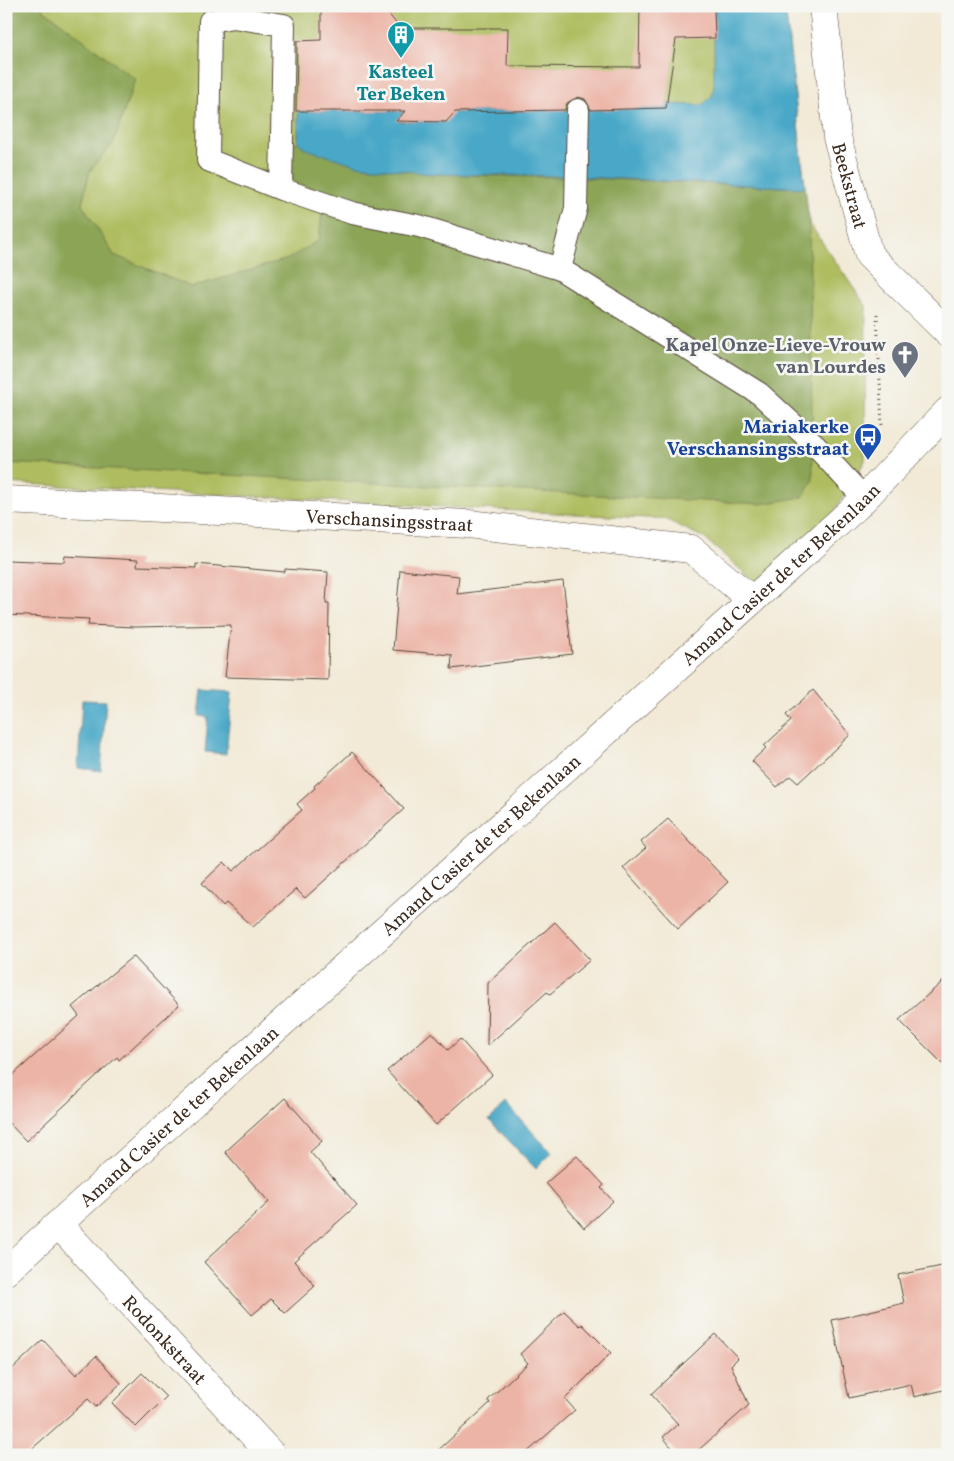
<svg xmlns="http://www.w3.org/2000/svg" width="954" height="1461" font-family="Vollkorn,serif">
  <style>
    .green { fill: #afbd60; stroke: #75743f }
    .forest { fill: #8ba456; stroke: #63673a }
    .water { fill: #48a8c7; stroke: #426972 }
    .building { fill: #ecb4a6 }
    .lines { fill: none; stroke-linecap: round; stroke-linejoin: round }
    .lane-casing { stroke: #56473a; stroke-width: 24 }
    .street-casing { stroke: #56473a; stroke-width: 29 }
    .secondary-casing { stroke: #56473a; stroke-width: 29 }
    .path { stroke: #56473a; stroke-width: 3; stroke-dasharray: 1 4; stroke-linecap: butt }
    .lane { stroke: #fff; stroke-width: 22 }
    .street { stroke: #fff; stroke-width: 28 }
    .secondary { stroke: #fff; stroke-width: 28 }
    .labels { text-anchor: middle; stroke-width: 5; stroke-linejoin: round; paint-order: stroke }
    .culture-label { font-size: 19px; font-weight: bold; fill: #0d838f; stroke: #f6f6f2 }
    .street-label { font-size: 19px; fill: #3b2a1e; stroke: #f6f6f2 }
    .worship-label { font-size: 19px; font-weight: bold; fill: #5b616d; stroke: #f6f6f2; text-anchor: end }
    .transit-label { font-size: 19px; font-weight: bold; fill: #164399; stroke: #f6f6f2; text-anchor: end }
  </style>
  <rect width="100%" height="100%" fill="#f6f6f2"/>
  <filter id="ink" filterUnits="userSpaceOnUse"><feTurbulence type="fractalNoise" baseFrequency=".02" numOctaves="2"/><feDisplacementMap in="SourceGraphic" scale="10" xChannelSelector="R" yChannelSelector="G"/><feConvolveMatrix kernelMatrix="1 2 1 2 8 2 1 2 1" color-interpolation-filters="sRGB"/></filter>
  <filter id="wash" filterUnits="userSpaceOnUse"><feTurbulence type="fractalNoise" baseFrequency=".0096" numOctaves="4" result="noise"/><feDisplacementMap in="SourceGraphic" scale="20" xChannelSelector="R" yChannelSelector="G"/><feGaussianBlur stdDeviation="1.12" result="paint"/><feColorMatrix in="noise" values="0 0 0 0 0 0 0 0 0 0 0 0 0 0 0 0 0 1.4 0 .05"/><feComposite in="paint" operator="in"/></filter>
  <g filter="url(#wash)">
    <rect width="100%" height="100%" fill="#f2ead7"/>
    <!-- green -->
    <path class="green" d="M 6,6 L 785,6 L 809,223 L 866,306 L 865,461 L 833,513 L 756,583 L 704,538 L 665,519 L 6,483 Z"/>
    <!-- forest -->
    <path class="forest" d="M 6,6 L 39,6 L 135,79 L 114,142 L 90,171 L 82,204 L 114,255 L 192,287 L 288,259 L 319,240 L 322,211 L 316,189 L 295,183 L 289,173 L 291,144 L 298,142 L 306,149 L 431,174 L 587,178 L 805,188 L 809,223 L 813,480 L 803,497 L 761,504 L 6,463 Z"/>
    <!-- water -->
    <path class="water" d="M 714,6 L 785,6 L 805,188 L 562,176 L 431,174 L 357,165 L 306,149 L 298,142 L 298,111 L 405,111 L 397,121 L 445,122 L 455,112 L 665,108 L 666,104 L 702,105 L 712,96 L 714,85 Z
      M 202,690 L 232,692 L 226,754 L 205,752 L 208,717 L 199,716 Z
      M 82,700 L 106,701 L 101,771 L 78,768 Z
      M 506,1104 L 552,1153 L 536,1169 L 489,1120 Z"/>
    <g id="blocks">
      <!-- building -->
      <path class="building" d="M 321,6 L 382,6 L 400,28 L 508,28 L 507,66 L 639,67 L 640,6 L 714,6 L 715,38 L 676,39 L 666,108 L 591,110 L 585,99 L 578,97 L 567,103 L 565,110 L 455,112 L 446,122 L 396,121 L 405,111 L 296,111 L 297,41 L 321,40 Z
        M 65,556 L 138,560 L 137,566 L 196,568 L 196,564 L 285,572 L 285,569 L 328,572 L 326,603 L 329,603 L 328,680 L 225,677 L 231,625 L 135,627 L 88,625 L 89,619 L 6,615 L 6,560 L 64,562 Z
        M 400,570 L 459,576 L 457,594 L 563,581 L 572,654 L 451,669 L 452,655 L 393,650 Z
        M 813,690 L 850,735 L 798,783 L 790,776 L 777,787 L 752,761 L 766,748 L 764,746 L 791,721 L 786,715 Z
        M 352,752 L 404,809 L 305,898 L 296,889 L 253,927 L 226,903 L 223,906 L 202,883 L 224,862 L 233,871 L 302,810 L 297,804 L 315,788 L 314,786 Z
        M 668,819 L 728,882 L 678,929 L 623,868 L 646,848 L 641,842 Z
        M 555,922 L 590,960 L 550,994 L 547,992 L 487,1046 L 488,983 Z
        M 133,956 L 179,1005 L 119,1060 L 117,1057 L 26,1141 L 6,1120 L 6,1081 L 79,1016 L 72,1007 Z
        M 948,977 L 948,1069 L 899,1020 Z
        M 432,1032 L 448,1050 L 460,1039 L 492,1075 L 436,1125 L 387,1071 Z
        M 285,1098 L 322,1141 L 310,1152 L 357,1205 L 294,1261 L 315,1286 L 285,1313 L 271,1299 L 252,1315 L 204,1262 L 269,1202 L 225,1152 Z
        M 577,1156 L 604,1185 L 601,1188 L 613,1201 L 584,1228 L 546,1183 Z
        M 942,1266 L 948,1294 L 948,1389 L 914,1397 L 911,1384 L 849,1398 L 832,1320 L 904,1303 L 898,1275 Z
        M 564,1311 L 580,1326 L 582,1324 L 611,1353 L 565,1399 L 575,1410 L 524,1455 L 433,1455 L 490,1403 L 488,1400 L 528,1363 L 520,1354 Z
        M 715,1334 L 738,1358 L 731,1365 L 749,1405 L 693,1455 L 678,1455 L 663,1437 L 678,1424 L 651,1394 Z
        M 43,1340 L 76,1375 L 96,1356 L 121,1383 L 96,1407 L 88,1399 L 25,1455 L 6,1455 L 6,1375 Z
        M 142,1373 L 166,1397 L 136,1427 L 112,1403 Z"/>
    </g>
  </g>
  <g filter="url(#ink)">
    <use href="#blocks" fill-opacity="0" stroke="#56473a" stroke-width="1"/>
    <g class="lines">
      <defs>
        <path id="lane" d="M 281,189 L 208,160 L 210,21 L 233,17 L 284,25 L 281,189 L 352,213 L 419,226 L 560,269 L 760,394 L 808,438 L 864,498
          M 560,269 L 576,208 L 578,110"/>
        <g id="street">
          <path id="s1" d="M 6,500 L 468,524 L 691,549 L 752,600"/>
          <path id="s2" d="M 59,1225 L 272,1455"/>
        </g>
        <g id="secondary">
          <path id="s3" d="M 823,6 L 837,137 L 869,255 L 948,333"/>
          <path id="s4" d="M 6,1271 L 857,506 L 948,411"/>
        </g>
      </defs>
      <!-- lane casing -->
      <use href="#lane" class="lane-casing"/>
      <!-- street casing -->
      <use href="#street" class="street-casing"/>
      <!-- secondary casing -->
      <use href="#secondary" class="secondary-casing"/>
      <!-- path -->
      <path class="path" d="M 877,314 L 882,427"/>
      <!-- lane -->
      <use href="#lane" class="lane"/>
      <!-- street -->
      <use href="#street" class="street"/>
      <!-- secondary -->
      <use href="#secondary" class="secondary"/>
    </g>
  </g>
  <!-- icons -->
  <defs>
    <symbol id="building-pin" viewBox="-11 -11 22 30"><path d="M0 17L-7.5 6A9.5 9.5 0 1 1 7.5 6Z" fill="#0f9aa8" stroke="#f6f6f2"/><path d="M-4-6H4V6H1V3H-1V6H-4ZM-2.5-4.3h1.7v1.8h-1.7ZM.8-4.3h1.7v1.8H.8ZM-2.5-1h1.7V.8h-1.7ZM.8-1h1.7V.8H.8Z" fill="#fff"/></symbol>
    <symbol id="church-pin" viewBox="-11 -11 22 30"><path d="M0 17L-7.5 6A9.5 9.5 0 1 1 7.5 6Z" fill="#6b7280" stroke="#f6f6f2"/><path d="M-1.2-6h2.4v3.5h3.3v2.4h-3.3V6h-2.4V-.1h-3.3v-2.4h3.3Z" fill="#fff"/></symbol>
    <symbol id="bus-pin" viewBox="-11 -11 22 30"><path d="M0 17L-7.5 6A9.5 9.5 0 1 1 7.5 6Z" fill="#1a4fb4" stroke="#f6f6f2"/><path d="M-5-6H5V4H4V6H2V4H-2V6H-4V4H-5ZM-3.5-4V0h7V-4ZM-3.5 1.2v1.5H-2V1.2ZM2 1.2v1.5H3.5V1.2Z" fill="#fff"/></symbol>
  </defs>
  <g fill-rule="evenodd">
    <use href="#building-pin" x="385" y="19" width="32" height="43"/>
    <use href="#church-pin" x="889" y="339" width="32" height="43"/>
    <use href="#bus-pin" x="852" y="421" width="32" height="43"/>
  </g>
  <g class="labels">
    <!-- culture labels -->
    <g class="culture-label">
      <text x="401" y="78">Kasteel<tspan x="401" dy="22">Ter Beken</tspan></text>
    </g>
    <!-- street labels -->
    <g class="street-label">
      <text dy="7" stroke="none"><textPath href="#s3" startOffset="182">Beekstraat</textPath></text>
      <text dy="7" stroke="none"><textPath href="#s1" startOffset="384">Verschansingsstraat</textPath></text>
      <text dy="7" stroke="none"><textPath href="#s4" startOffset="1042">Amand Casier de ter Bekenlaan</textPath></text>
      <text dy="7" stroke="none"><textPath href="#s4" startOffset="638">Amand Casier de ter Bekenlaan</textPath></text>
      <text dy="7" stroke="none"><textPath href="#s4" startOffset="232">Amand Casier de ter Bekenlaan</textPath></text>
      <text dy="7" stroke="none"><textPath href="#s2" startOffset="156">Rodonkstraat</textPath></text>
    </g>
    <!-- worship labels -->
    <g class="worship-label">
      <text x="886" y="351">Kapel Onze-Lieve-Vrouw<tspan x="886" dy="22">van Lourdes</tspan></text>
    </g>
    <!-- transit labels -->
    <g class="transit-label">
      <text x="849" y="433">Mariakerke<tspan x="849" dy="22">Verschansingsstraat</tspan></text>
    </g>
  </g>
  <!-- margin -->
  <rect width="954" height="1461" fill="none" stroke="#f6f6f2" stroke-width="25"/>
</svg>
